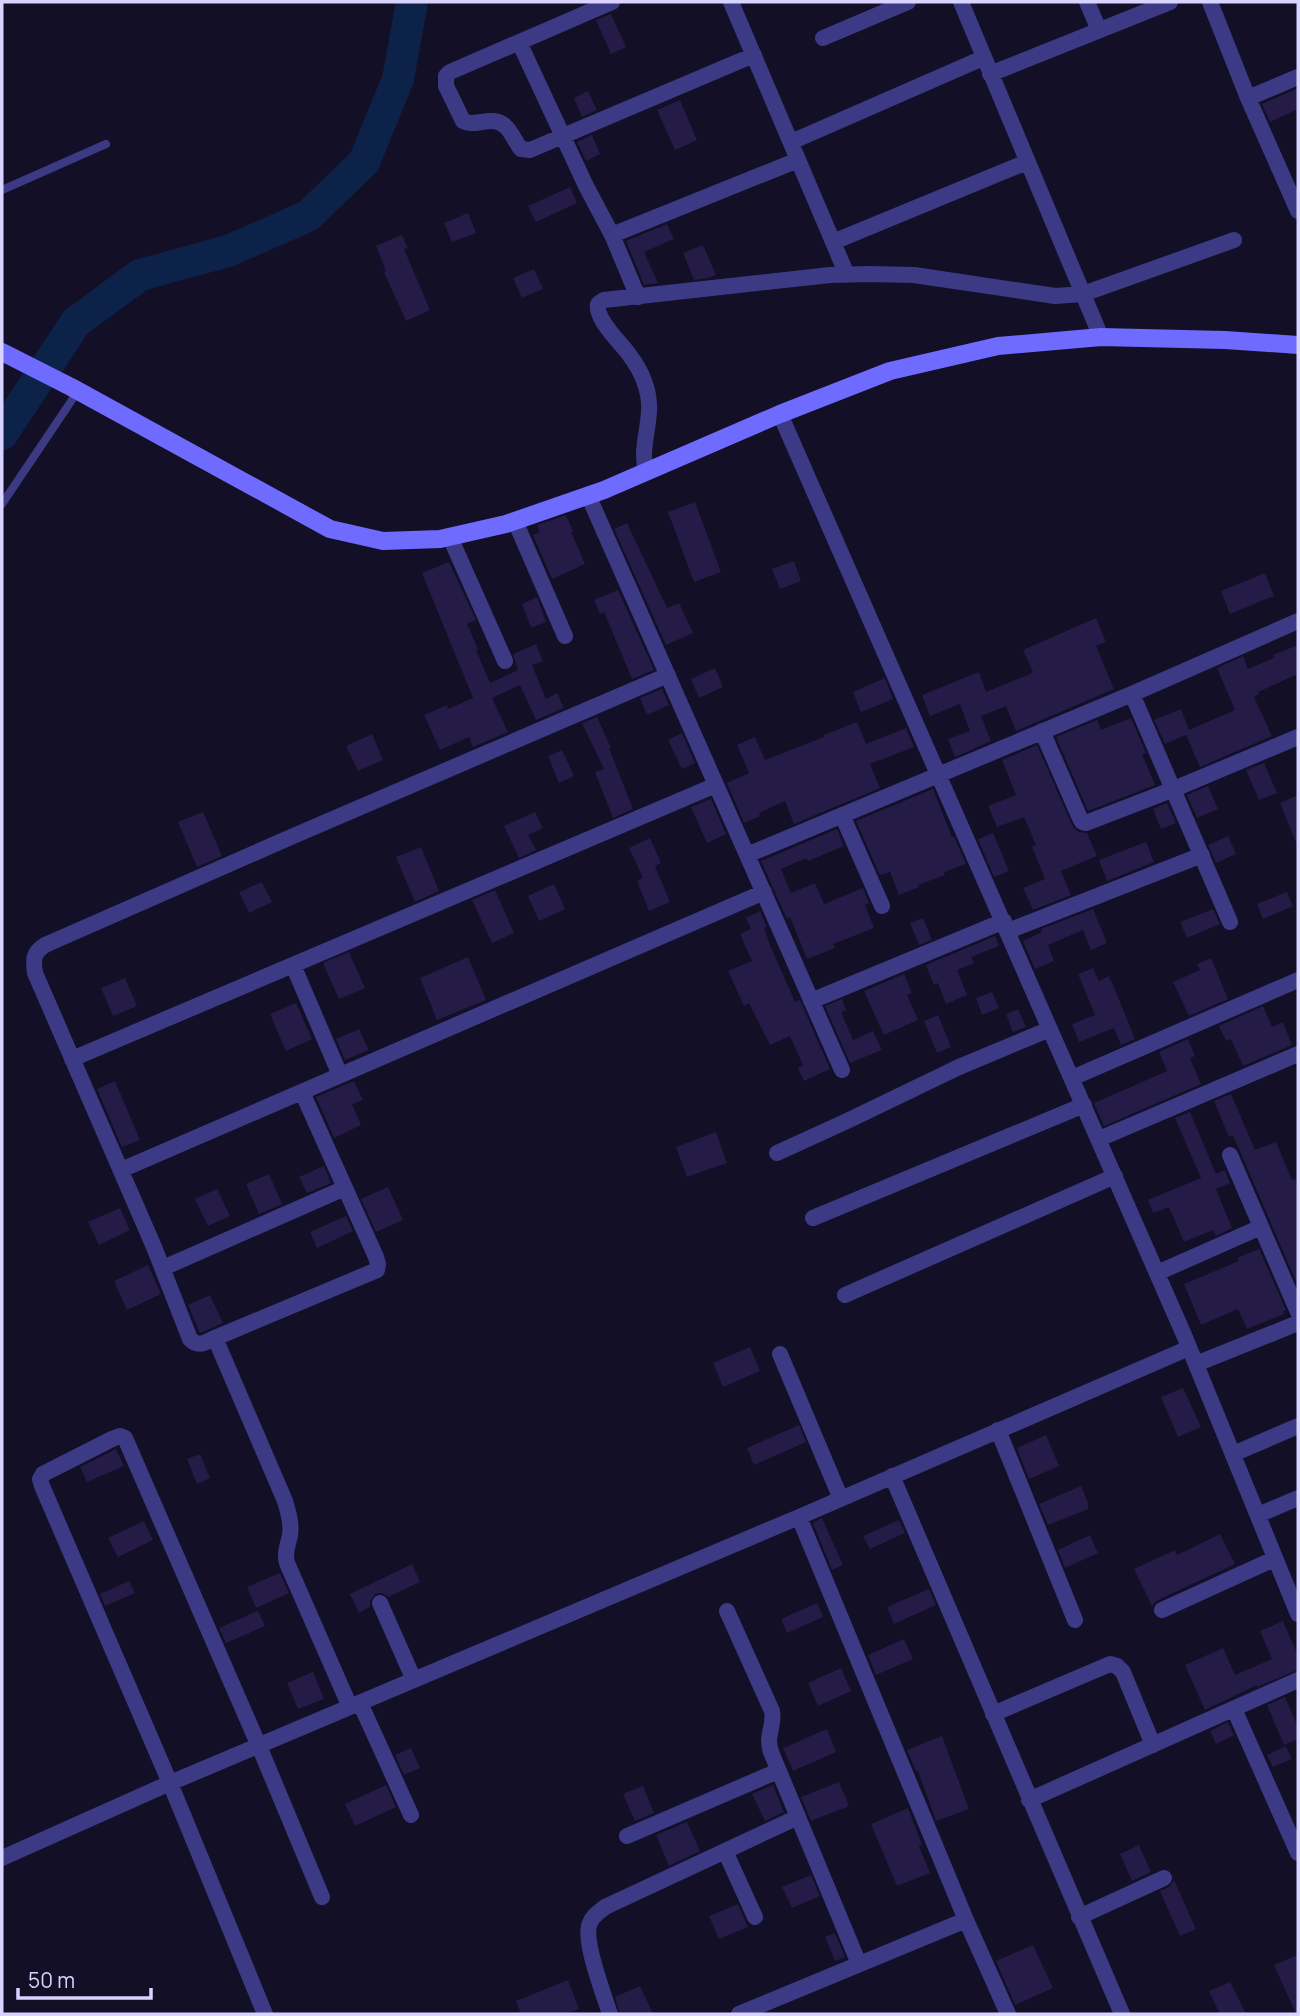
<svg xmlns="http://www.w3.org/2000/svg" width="1300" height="2016" font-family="Manrope,sans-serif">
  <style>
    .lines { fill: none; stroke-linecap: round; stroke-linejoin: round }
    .river { stroke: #0c2248; stroke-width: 32 }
    .building { fill: #241b47 }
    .lane { stroke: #3d3a85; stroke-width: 8 }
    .street { stroke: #3d3a85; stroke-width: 16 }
    .secondary { stroke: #6f6bff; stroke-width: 18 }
  </style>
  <rect width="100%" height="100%" fill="#130f26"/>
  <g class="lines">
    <!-- river -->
    <path class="river" d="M 2,434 L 76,322 L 140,275 L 228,251 L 308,216 L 364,162 L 398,79 L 412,2"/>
  </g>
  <!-- building -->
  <path class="building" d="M 611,14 L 626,47 L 611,54 L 596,20 Z
    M 1298,88 L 1298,109 L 1270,122 L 1262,104 Z
    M 588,91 L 597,110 L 582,117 L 574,98 Z
    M 680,100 L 697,140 L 675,150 L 657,110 Z
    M 592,135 L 600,154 L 586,161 L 577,142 Z
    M 570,187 L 577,203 L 536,222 L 528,206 Z
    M 468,213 L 476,233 L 452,242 L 444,223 Z
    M 667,224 L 674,239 L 644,252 L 658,283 L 644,285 L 626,241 Z
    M 402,235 L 408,248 L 404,249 L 430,310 L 406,321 L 384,272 L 386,271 L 376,246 Z
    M 703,245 L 716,275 L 708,278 L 694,280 L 683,253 Z
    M 534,269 L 543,289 L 522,298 L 513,278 Z
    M 695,502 L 721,572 L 694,582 L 668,512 Z
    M 566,515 L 573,531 L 571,532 L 585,564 L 552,579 L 533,535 L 540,532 L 537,525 Z
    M 627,523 L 667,608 L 679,603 L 693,633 L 666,645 L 614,529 Z
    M 794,561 L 801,581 L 780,589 L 772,569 Z
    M 449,562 L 476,620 L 467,624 L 478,649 L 476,650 L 490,683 L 518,670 L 513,654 L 536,644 L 543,661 L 532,665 L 546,699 L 557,693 L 564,708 L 536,720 L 520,685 L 492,698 L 508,732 L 473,747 L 469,737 L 440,750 L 424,715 L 447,705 L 448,709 L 473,698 L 422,573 Z
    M 1265,573 L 1274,596 L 1230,614 L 1221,591 Z
    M 618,590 L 654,670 L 632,679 L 604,612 L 600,614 L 594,600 Z
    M 537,597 L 546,622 L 531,628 L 522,604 Z
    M 1096,618 L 1106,642 L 1096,646 L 1114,689 L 1016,731 L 1006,706 L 981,716 L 991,741 L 955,757 L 948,739 L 970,731 L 960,704 L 930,716 L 922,695 L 979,672 L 986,692 L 1028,675 L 1033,672 L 1023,650 Z
    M 1298,645 L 1298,674 L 1258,692 L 1259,694 L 1254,697 L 1272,736 L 1200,767 L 1186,735 L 1165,744 L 1154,720 L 1181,709 L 1189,730 L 1235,710 L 1217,668 L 1243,656 L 1248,669 L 1274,658 L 1273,655 Z
    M 715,668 L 723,687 L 699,698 L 691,679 Z
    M 885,678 L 893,699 L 861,712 L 853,692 Z
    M 662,689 L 669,705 L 647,715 L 640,698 Z
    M 597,717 L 611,748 L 609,748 L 633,809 L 613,818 L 595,772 L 604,769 L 582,723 Z
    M 1131,718 L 1146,753 L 1142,754 L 1155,785 L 1088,811 L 1056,737 L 1097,720 L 1101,730 Z
    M 857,722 L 866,744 L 906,728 L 914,747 L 870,764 L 880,788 L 794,824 L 785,801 L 759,813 L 760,816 L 744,823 L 727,783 L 749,773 L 737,745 L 755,737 L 765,760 L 824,737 L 824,735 Z
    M 682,733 L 695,763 L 682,769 L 668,740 Z
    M 372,734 L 383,760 L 358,771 L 346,746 Z
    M 1037,745 L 1073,827 L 1079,832 L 1087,833 L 1097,856 L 1061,871 L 1071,895 L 1033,910 L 1023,888 L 1045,879 L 1032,847 L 1036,845 L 1024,817 L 997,827 L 988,806 L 1016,795 L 1002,760 Z
    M 562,750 L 574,776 L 559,783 L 548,756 Z
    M 1264,763 L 1277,793 L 1259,800 L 1246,770 Z
    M 1208,786 L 1218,809 L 1197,818 L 1187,795 Z
    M 933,789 L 952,837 L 954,836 L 966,864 L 944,872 L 945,875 L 918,885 L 919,887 L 899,895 L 890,872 L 880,875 L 856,821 Z
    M 1298,795 L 1298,847 L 1280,803 Z
    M 711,799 L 726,834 L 707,843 L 691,807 Z
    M 1167,803 L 1176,823 L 1161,829 L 1153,809 Z
    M 203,812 L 222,856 L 197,867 L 178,822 Z
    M 535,812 L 543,828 L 528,835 L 536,850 L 519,858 L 504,826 Z
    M 837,829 L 844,846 L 808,861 L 806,858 L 781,869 L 791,893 L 815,883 L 824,904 L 863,888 L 869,903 L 865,905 L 874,928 L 833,944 L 835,948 L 807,959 L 790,917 L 787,919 L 761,861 Z
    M 993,833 L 1009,871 L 994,877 L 978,839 Z
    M 1228,836 L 1236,854 L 1216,863 L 1208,845 Z
    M 650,838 L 661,863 L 655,866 L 670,902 L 649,911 L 637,881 L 643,878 L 629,848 Z
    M 1146,842 L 1154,862 L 1107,881 L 1099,860 Z
    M 421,847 L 439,891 L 415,902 L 396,857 Z
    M 262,882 L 272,902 L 249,913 L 239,892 Z
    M 554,884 L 565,909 L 539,921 L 528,896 Z
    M 495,890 L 514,933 L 492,943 L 472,900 Z
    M 1287,892 L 1293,906 L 1263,919 L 1257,904 Z
    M 1093,909 L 1107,943 L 1091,950 L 1083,930 L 1048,945 L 1054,961 L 1035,969 L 1023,941 L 1042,932 L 1041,929 Z
    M 1213,909 L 1220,924 L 1187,938 L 1180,922 Z
    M 760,911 L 767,927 L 764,928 L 770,945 L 795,1002 L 800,1000 L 830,1069 L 804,1081 L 798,1068 L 803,1065 L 790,1036 L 770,1045 L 749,1003 L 744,1006 L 728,971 L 752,961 L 740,934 L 751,929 L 746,918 Z
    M 923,918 L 932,940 L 919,945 L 910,923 Z
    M 995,936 L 999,946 L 971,957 L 974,963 L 957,970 L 967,995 L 946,1004 L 938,983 L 934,985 L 926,965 Z
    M 349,952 L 365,988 L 339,999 L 323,963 Z
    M 468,957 L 486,1000 L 437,1020 L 420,978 Z
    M 1211,958 L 1228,999 L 1189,1016 L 1173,982 L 1200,970 L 1197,964 Z
    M 1093,968 L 1099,981 L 1110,976 L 1109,981 L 1111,980 L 1135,1039 L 1121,1045 L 1114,1028 L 1079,1042 L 1072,1024 L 1095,1015 L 1078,974 Z
    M 904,974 L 912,993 L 907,995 L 918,1020 L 884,1035 L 864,991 Z
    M 125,978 L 137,1006 L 113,1016 L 101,988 Z
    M 992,992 L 999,1008 L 982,1015 L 976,998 Z
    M 842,999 L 846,1010 L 841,1012 L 853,1040 L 873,1031 L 882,1050 L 850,1063 L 825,1006 Z
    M 296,1003 L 312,1039 L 286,1051 L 270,1014 Z
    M 1263,1006 L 1272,1027 L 1283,1022 L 1292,1045 L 1243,1066 L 1231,1039 L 1226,1041 L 1219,1026 Z
    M 1018,1009 L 1026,1027 L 1013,1032 L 1006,1014 Z
    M 938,1015 L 951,1047 L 937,1053 L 924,1021 Z
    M 359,1029 L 369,1050 L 345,1060 L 336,1039 Z
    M 1188,1039 L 1195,1056 L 1190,1058 L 1201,1084 L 1104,1126 L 1094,1103 L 1167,1071 L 1159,1052 Z
    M 115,1081 L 140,1140 L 122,1147 L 97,1089 Z
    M 354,1081 L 363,1100 L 352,1104 L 361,1125 L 334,1138 L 316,1097 Z
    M 1231,1094 L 1255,1150 L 1276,1142 L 1292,1180 L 1295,1179 L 1298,1187 L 1298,1286 L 1233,1135 L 1229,1137 L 1214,1101 Z
    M 1190,1112 L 1216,1174 L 1225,1170 L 1230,1183 L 1216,1189 L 1232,1228 L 1216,1236 L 1213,1230 L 1184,1242 L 1169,1207 L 1153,1213 L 1148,1200 L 1201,1178 L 1175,1118 Z
    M 716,1132 L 727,1163 L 687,1177 L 676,1147 Z
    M 324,1166 L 331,1183 L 307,1193 L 299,1177 Z
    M 269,1174 L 282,1204 L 259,1214 L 246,1184 Z
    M 388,1187 L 403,1220 L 376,1232 L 361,1199 Z
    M 217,1189 L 230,1216 L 208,1226 L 195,1199 Z
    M 120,1208 L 130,1230 L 99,1245 L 88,1222 Z
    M 346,1216 L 353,1231 L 317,1248 L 310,1232 Z
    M 1259,1249 L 1286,1310 L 1283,1311 L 1284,1314 L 1247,1329 L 1238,1309 L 1201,1325 L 1184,1284 L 1239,1261 L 1237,1258 Z
    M 148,1265 L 161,1294 L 127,1310 L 114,1281 Z
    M 210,1295 L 223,1323 L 200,1333 L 188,1305 Z
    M 750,1347 L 760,1371 L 723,1387 L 713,1363 Z
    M 1183,1388 L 1201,1427 L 1178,1437 L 1161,1397 Z
    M 799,1425 L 806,1442 L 754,1465 L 747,1448 Z
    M 1046,1435 L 1059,1466 L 1029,1479 L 1017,1448 Z
    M 116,1449 L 124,1466 L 87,1482 L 80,1467 Z
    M 200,1454 L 210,1478 L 197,1484 L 187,1459 Z
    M 1081,1486 L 1088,1503 L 1088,1509 L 1048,1525 L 1039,1504 Z
    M 822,1518 L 843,1565 L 832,1570 L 813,1523 Z
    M 899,1520 L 905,1533 L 870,1549 L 863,1536 Z
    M 144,1521 L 153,1540 L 118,1557 L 108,1538 Z
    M 1220,1534 L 1235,1564 L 1158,1600 L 1152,1606 L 1134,1569 L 1175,1550 L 1177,1555 Z
    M 1090,1535 L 1098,1553 L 1065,1568 L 1058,1550 Z
    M 412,1564 L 420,1582 L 388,1597 L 382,1593 L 375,1594 L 370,1601 L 370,1607 L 359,1613 L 350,1594 Z
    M 280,1573 L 289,1593 L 256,1608 L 247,1587 Z
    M 129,1581 L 135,1593 L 105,1606 L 100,1594 Z
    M 929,1589 L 936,1605 L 894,1624 L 887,1607 Z
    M 817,1603 L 823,1617 L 787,1633 L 781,1619 Z
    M 258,1611 L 265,1626 L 226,1643 L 219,1628 Z
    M 1283,1621 L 1298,1656 L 1298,1670 L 1257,1687 L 1257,1685 L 1205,1710 L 1185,1665 L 1223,1648 L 1235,1675 L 1272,1659 L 1260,1631 Z
    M 904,1639 L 913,1659 L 876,1675 L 868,1655 Z
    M 841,1668 L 851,1691 L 818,1706 L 808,1683 Z
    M 313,1672 L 324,1699 L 298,1709 L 287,1683 Z
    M 1285,1697 L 1298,1727 L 1298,1739 L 1284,1745 L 1267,1705 Z
    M 1228,1722 L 1234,1735 L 1216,1744 L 1210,1731 Z
    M 827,1729 L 836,1752 L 793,1771 L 783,1748 Z
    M 942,1736 L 969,1809 L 936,1821 L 918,1771 L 916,1771 L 907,1750 Z
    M 1286,1746 L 1292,1759 L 1273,1767 L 1267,1755 Z
    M 411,1748 L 420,1768 L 404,1775 L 395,1755 Z
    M 839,1782 L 849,1806 L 811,1821 L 801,1797 Z
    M 386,1785 L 396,1807 L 355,1826 L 345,1804 Z
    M 773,1785 L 784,1812 L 765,1821 L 752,1794 Z
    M 643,1786 L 654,1813 L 635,1821 L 623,1794 Z
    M 908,1808 L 922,1845 L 919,1846 L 930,1873 L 897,1886 L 871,1824 Z
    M 687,1822 L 700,1851 L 669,1866 L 656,1835 Z
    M 1139,1845 L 1151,1872 L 1132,1881 L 1120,1854 Z
    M 811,1875 L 820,1896 L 792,1908 L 782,1887 Z
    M 1174,1880 L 1196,1929 L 1180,1936 L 1160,1891 L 1169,1887 Z
    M 738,1904 L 748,1927 L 719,1939 L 709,1916 Z
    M 835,1933 L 845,1957 L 835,1961 L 825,1937 Z
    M 1033,1945 L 1053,1988 L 1015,2005 L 996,1961 Z
    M 1298,1955 L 1298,2014 L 1296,2014 L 1274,1965 Z
    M 568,1980 L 579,2009 L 565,2014 L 521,2014 L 516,2001 Z
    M 1230,1982 L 1246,2014 L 1220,2014 L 1209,1991 Z
    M 640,1986 L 653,2014 L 620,2014 L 615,1997 Z"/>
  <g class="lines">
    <!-- lane -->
    <path class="lane" d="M 2,190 L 106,144
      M 2,504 L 78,391"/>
    <!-- street -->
    <path class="street" d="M 612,2 L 450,72 L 446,76 L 446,86 L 463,121 C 476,128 492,114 505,126 C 512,132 515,142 521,149 L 530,150 L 754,55
      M 731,2 L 847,275
      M 961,2 L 1101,337
      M 1087,2 L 1099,30
      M 1210,2 L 1248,98 L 1298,211
      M 823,38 L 908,2
      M 519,42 L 586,186 L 612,235 L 638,297
      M 990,74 L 1170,2
      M 1248,98 L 1298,77
      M 791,142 L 983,58
      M 612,235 L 798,160
      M 833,242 L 1027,162
      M 780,414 L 1184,1335 L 1298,1614
      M 646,472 C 638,439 658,416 644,381 C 641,372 634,361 628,353 C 619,341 595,319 598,304 L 604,300 L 830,275 L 869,274 L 914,275 L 1055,296 L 1083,294 L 1234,240
      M 588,495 L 842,1070
      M 515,521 L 565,636
      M 450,537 L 505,661
      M 1132,694 L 1230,922
      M 1042,731 L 1079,816 L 1082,822 L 1086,823 L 1174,789 L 1298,737
      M 842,815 L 882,906
      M 747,855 L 1132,694 L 1298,621
      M 1008,931 L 1202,855
      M 293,965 L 340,1075
      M 811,1001 L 1004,921
      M 72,1059 L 716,785
      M 1072,1078 L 1298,980
      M 1099,1139 L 1298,1054
      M 777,1153 L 847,1121 L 959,1067 L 1050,1029
      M 1230,1155 L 1298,1312
      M 121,1170 L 764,892
      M 813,1218 L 1084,1105
      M 163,1268 L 345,1188
      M 1157,1273 L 1261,1227
      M 845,1295 L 1115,1176
      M 215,1338 L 377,1270 L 378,1264 L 376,1257 L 302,1092
      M 780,1354 L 841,1499
      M 1196,1364 L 1298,1323
      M 998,1430 L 1075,1620
      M 1233,1454 L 1298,1426
      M 892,1476 L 1122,2014
      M 1258,1515 L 1298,1498
      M 799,1517 L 966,1920 L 1008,2014
      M 380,1603 L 414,1680
      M 1162,1610 L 1274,1559
      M 727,1611 L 772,1711 C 775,1727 765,1735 771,1752 L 859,1964
      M 360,1703 L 411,1815
      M 350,1707 L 287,1563 C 284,1552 288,1546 290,1535 C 292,1523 288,1512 285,1501 L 215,1338 C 205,1342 199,1348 190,1339 L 154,1247 L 35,973 C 33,959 33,953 45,945 L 291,837 L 668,675
      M 1234,1709 L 1298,1853
      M 993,1714 L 1110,1664 L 1117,1666 L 1123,1672 L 1153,1745
      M 1029,1800 L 1298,1680
      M 627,1836 L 778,1771
      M 725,1851 L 755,1917
      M 2,1858 L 170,1783 L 799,1517 L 1189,1348
      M 1079,1917 L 1164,1878
      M 265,2014 L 170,1783 L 42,1486 L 40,1479 L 43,1474 L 112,1439 L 120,1436 L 125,1438 L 259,1746 L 322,1897
      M 610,2014 C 604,1995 582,1939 590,1923 C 593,1915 599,1912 605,1907 L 798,1817
      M 739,2014 L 966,1920"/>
    <!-- secondary -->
    <path class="secondary" d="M 2,352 L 71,387 L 330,529 L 383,541 L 440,539 L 506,524 L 604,490 L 780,414 L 890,371 L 998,346 L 1101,337 L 1225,340 L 1298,345"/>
  </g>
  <!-- border -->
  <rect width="1300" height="2016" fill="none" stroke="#d9d4ff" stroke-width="7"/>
  <!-- scale -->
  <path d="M18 1988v10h133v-10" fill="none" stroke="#d9d4ff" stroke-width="3.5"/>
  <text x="28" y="1988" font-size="21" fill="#d9d4ff" stroke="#130f26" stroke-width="5" paint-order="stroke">50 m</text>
</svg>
